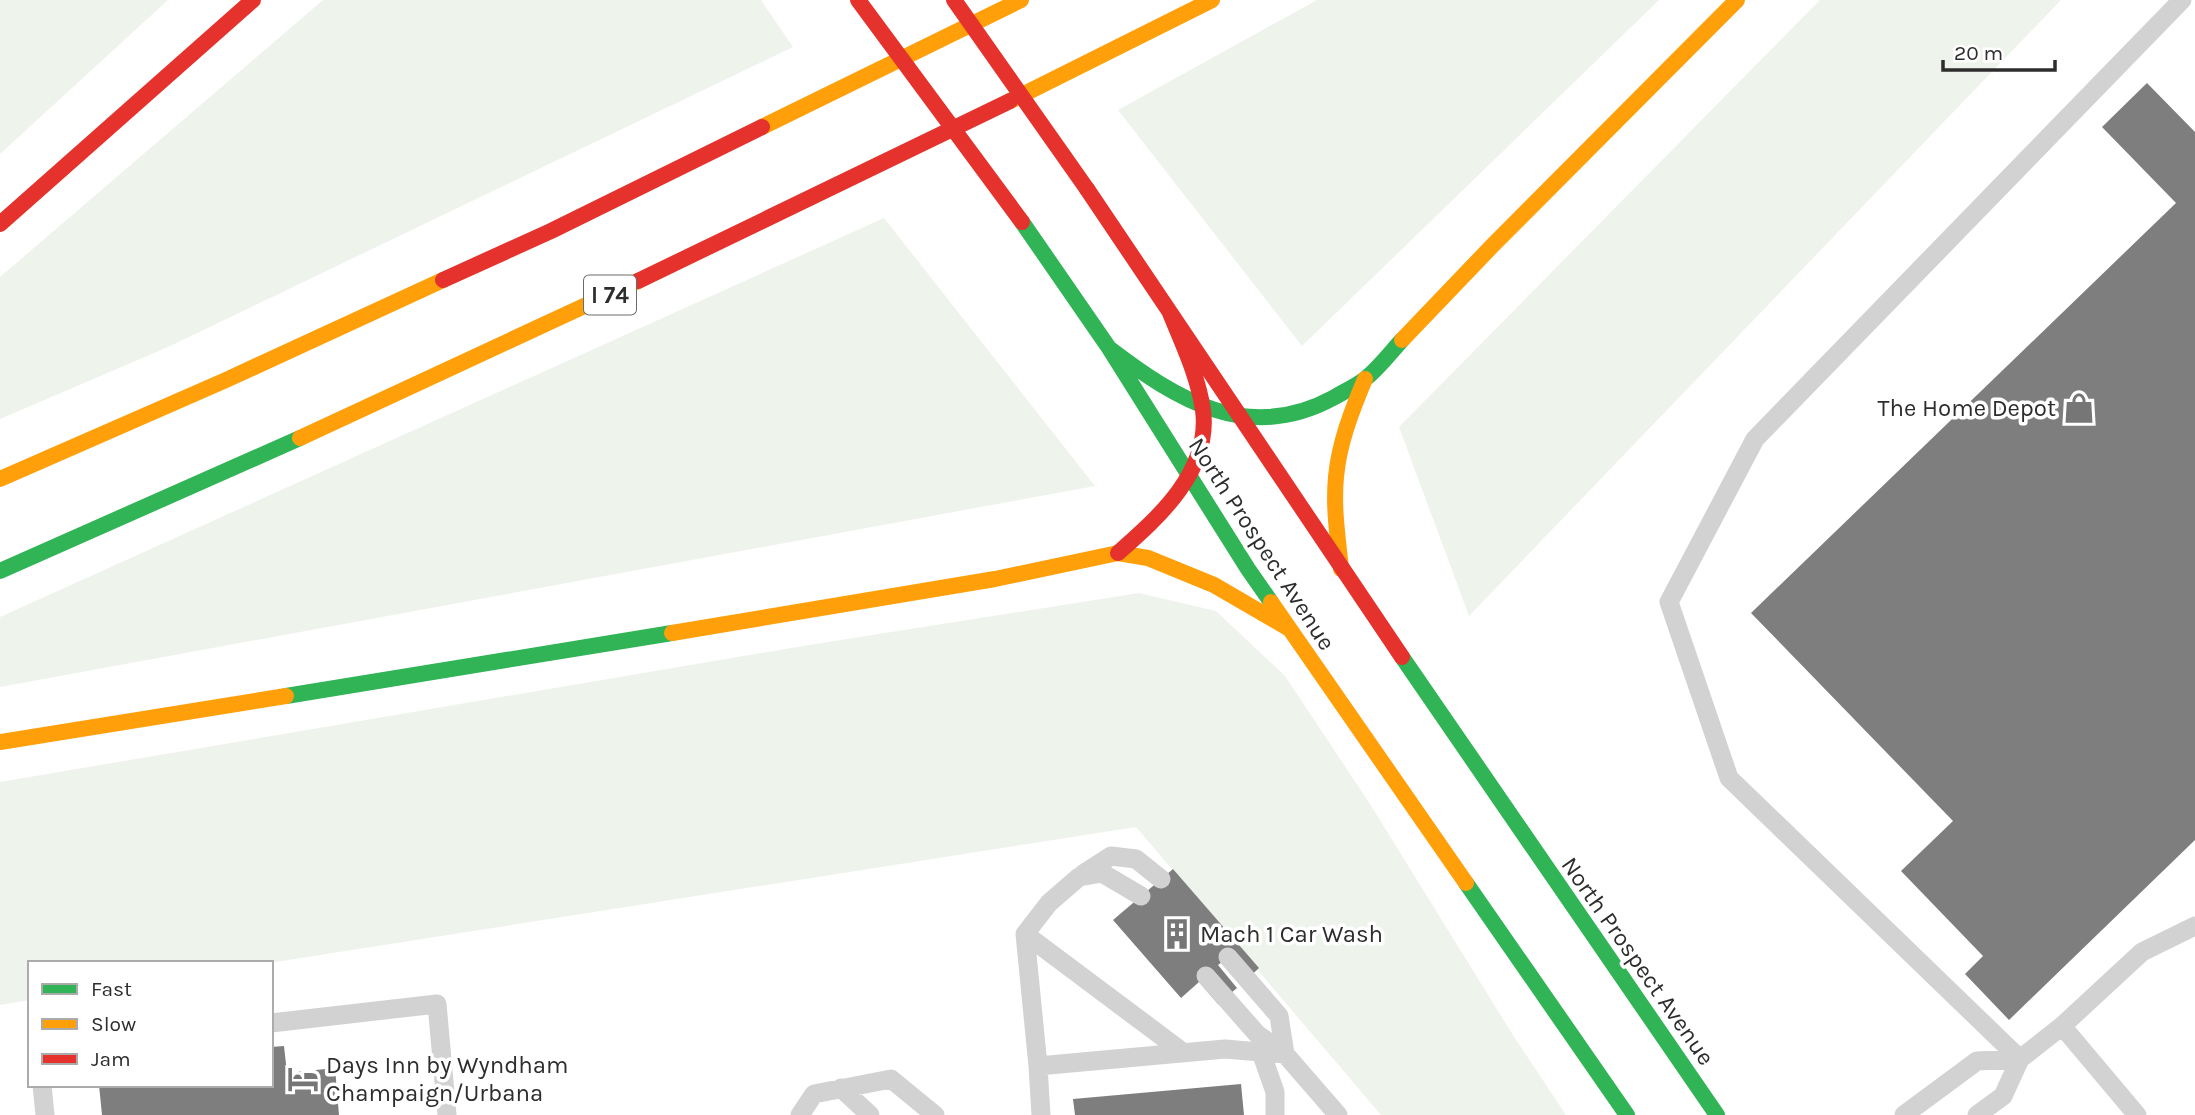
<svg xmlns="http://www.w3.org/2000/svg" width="2195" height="1115" font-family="Karla,sans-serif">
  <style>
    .green { fill: #eef3eb }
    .building { fill: #7e7e7e }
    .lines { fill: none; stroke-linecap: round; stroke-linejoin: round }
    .lane { stroke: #d2d2d2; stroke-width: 19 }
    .fast { stroke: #30b455; stroke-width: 16 }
    .slow { stroke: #ff9f0a; stroke-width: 16 }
    .jam { stroke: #e5322d; stroke-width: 16 }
    .jam-bridge { stroke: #e5322d; stroke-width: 16 }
    .labels { text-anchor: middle; stroke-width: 7; stroke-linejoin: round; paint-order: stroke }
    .shield { fill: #fff; stroke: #6c6c6c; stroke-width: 2 }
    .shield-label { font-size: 23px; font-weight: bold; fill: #2d2d2d }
    .poi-label { font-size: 24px; fill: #2d2d2d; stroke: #fff; text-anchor: start }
    .street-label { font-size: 24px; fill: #2d2d2d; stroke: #fff }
  </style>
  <rect width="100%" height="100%" fill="#fff"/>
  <!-- green -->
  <path class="green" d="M 0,0 L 168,0 L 0,154 Z
    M 323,0 L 761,0 L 793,47 L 168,347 L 0,419 L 0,277 Z
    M 1317,0 L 1659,0 L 1302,346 L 1118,110 Z
    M 1820,0 L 2061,0 L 1469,616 L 1399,427 Z
    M 884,218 L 1095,486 L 0,687 L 0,617 Z
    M 1139,593 L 1216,611 L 1285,676 L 1370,804 L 1511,1032 L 1566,1115 L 1381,1115 L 1136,827 L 269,963 L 30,963 L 30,1000 L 0,1005 L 0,782 L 803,646 Z"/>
  <!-- building -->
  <path class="building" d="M 2147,83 L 2195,132 L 2195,840 L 2009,1020 L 1965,974 L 1983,956 L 1901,871 L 1953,821 L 1751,613 L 2176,203 L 2102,127 Z
    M 1173,869 L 1259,968 L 1242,984 L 1222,962 L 1218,965 L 1237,988 L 1218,1004 L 1199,982 L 1181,998 L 1113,920 Z
    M 284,1046 L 287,1073 L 335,1068 L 339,1115 L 102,1115 L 99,1085 L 271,1085 L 271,1047 Z
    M 1241,1084 L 1244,1115 L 1075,1115 L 1073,1099 Z"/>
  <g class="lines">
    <!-- lane -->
    <path class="lane" d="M 1083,874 L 1111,856 L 1136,859 L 1161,879
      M 1141,896 L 1102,873 L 1079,877 L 1049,903 L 1025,934 L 1038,1066 L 1225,1049 L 1285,1054 L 1338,1115
      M 1025,934 L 1184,1053
      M 1228,957 L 1279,1016 L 1285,1054
      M 1206,976 L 1257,1034 L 1284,1053
      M 271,1023 L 437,1004 L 447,1115
      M 2062,1026 L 2020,1059 L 1729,778 L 1669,602 L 1755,439 L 2182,0
      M 1261,1052 L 1275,1092 L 1275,1115
      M 1038,1066 L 1041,1115
      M 42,1085 L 45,1115
      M 841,1088 L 870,1115
      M 800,1115 L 814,1094 L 891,1079 L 935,1115
      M 1904,1115 L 1977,1061 L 2020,1059 L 2003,1096 L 1977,1115
      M 2137,1115 L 2062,1026 L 2142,952 L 2195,926"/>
    <!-- fast -->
    <path class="fast" d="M 1022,222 L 1109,348 L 1248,569 L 1271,602
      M 1109,348 C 1177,400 1248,444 1333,398 C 1343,392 1356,386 1365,379 C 1379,368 1390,353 1402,340
      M 0,571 L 300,438
      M 1402,657 L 1717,1115
      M 286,696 L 672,633
      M 1466,883 L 1627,1115"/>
    <!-- slow -->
    <path class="slow" d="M 1010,101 L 1212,0
      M 762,127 L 1021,0
      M 1402,340 L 1492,246 L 1737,0
      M 300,438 L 638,281
      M 0,479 L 226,380 L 443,280
      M 1341,569 C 1338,539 1333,508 1336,477 C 1339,443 1352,410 1365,379
      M 1271,602 L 1466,883
      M 672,633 L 995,579 L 1118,553 L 1148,558 L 1214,585 L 1288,628
      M 0,742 L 286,696"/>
    <!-- jam -->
    <path class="jam" d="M 1087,189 L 1402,657
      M 0,224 L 253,0
      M 443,280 L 551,231 L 762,127
      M 638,281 L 1010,101
      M 1118,553 C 1159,517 1211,471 1203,410 C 1198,376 1183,345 1170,313"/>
    <!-- jam-bridge -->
    <path class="jam-bridge" d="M 858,0 L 1022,222
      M 954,0 L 1087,189"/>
  </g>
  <!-- icons -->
  <defs>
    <symbol id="shop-bare" viewBox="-9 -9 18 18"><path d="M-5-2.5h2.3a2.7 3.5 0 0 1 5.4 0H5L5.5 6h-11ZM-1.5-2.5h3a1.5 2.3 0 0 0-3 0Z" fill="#767676" stroke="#fff" stroke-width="2.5" paint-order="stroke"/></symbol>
    <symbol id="building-bare" viewBox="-9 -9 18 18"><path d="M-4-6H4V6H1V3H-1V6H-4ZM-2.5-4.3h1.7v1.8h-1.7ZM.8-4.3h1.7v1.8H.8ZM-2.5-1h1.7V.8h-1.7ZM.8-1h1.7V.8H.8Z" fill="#767676" stroke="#fff" stroke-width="2.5" paint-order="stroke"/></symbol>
    <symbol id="hotel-bare" viewBox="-9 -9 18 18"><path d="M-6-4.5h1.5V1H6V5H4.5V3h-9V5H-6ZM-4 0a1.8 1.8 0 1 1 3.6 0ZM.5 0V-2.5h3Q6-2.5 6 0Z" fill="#767676" stroke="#fff" stroke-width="2.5" paint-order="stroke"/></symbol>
  </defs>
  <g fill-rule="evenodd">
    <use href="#shop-bare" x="2057" y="386" width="44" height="44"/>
    <use href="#building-bare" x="1155" y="912" width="44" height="44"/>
    <use href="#hotel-bare" x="281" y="1057" width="44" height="44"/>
  </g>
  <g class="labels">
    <!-- shield labels -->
    <rect class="shield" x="584" y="275.5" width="52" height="39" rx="5"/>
    <g class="shield-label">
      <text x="610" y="303">I 74</text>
    </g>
    <!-- poi labels -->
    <g class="poi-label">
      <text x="2056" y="416" text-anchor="end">The Home Depot</text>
      <text x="1200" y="942">Mach 1 Car Wash</text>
      <text x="326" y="1073">Days Inn by Wyndham<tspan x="326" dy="28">Champaign/Urbana</tspan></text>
    </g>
    <!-- street labels -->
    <g class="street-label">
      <text transform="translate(1262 544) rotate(57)" y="8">North Prospect Avenue</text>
      <text transform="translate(1638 961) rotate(55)" y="8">North Prospect Avenue</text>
    </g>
  </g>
  <!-- legend -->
  <rect x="28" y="961" width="245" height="126" fill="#ffffff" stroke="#ababab" stroke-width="2"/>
  <rect x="42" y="984" width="35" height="10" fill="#30b455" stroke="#ababab" stroke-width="2"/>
  <text x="91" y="996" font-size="21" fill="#2d2d2d">Fast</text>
  <rect x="42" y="1019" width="35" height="10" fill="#ff9f0a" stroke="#ababab" stroke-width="2"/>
  <text x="91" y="1031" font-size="21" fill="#2d2d2d">Slow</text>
  <rect x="42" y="1054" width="35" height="10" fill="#e5322d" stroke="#ababab" stroke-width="2"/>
  <text x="91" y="1066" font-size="21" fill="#2d2d2d">Jam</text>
  <!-- scale -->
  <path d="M1943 60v10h112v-10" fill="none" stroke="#2d2d2d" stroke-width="3.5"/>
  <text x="1954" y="60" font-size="21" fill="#2d2d2d" stroke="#ffffff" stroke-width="5" paint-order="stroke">20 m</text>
</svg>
